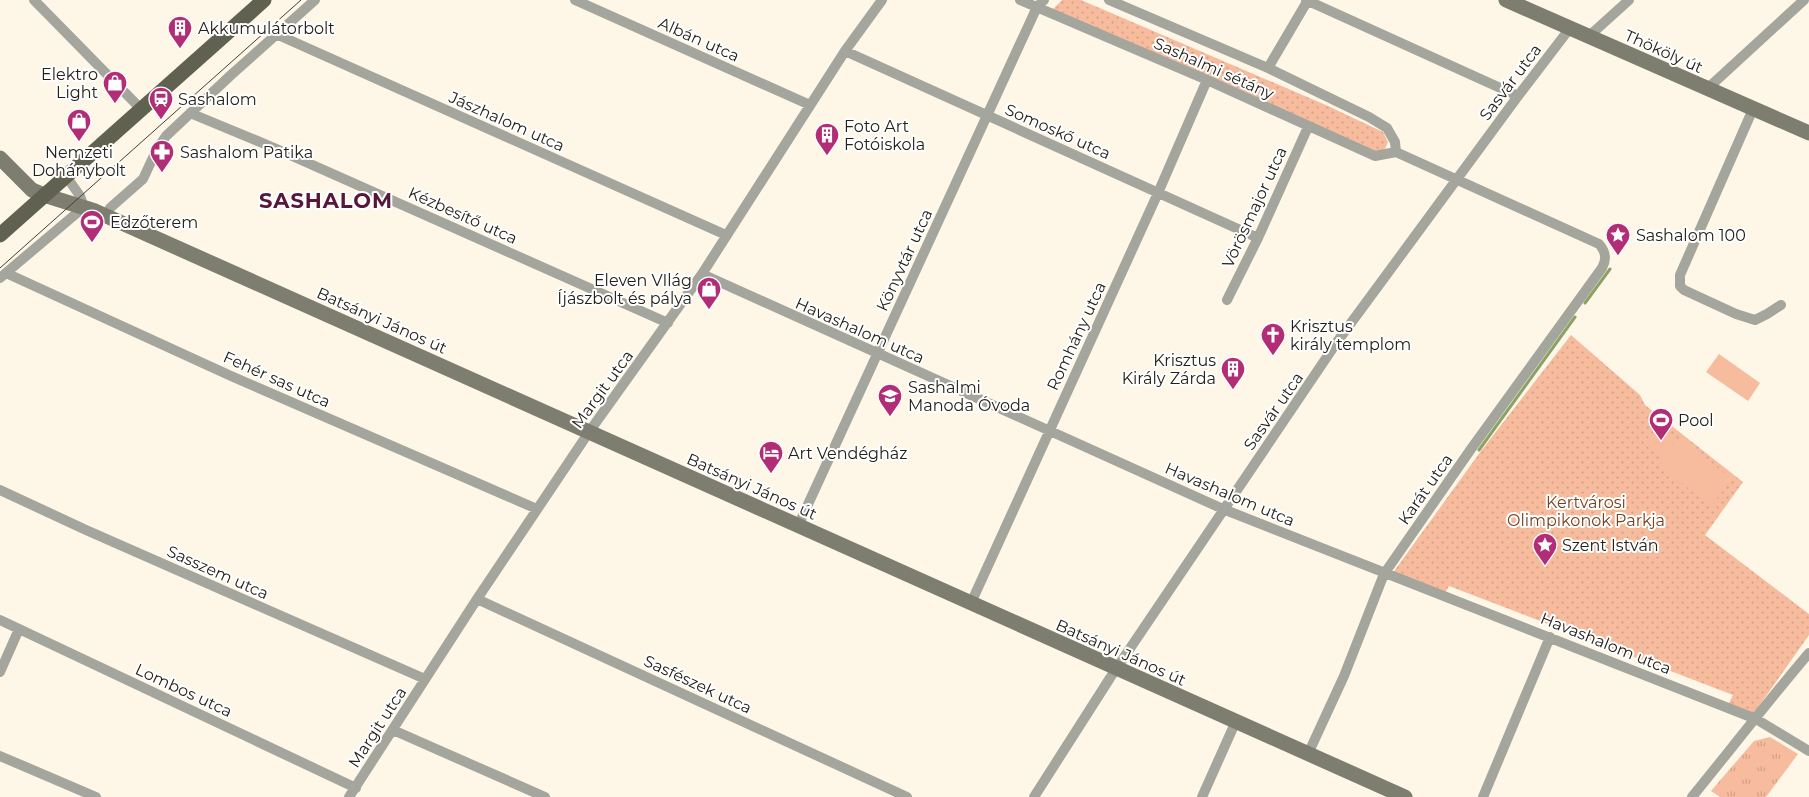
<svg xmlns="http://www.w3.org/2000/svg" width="1809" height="797" font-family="Montserrat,sans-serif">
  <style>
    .grass { fill: url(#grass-tufts) }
    .park { fill: url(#park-dots) }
    .pitch { fill: #f6bc9d }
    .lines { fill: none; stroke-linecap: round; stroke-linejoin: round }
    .stream { stroke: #8ba264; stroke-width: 3 }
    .street { stroke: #a4a59c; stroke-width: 10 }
    .secondary { stroke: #7d7d70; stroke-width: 15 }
    .primary { stroke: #616151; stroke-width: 15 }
    .tram { stroke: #444038; stroke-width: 1 }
    .labels { text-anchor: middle; stroke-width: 4; stroke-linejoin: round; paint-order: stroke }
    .poi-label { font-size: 16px; fill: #24211a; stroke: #fff; text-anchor: start }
    .street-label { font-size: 16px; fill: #24211a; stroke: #fff }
    .park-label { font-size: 16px; fill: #77401f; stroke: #fff }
    .district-label { font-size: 21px; font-weight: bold; letter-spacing: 1px; fill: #561738; stroke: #fff }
  </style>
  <defs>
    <pattern id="grass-tufts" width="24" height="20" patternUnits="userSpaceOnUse" patternTransform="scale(1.25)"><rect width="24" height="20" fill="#f6bc9d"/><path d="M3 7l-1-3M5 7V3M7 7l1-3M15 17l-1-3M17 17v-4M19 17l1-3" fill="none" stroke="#d3a187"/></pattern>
    <pattern id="park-dots" width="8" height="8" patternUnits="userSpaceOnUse" patternTransform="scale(1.25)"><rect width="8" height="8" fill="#f6bc9d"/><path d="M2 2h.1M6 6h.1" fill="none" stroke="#d3a187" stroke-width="1.8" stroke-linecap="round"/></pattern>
  </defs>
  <rect width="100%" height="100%" fill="#fef7e7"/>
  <!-- grass -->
  <path class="grass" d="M 1770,737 L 1798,754 L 1766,797 L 1720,797 L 1711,791 L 1754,741 Z"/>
  <!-- park -->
  <path class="park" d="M 1062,0 L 1081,0 L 1328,106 L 1383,132 L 1388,142 L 1384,151 L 1375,153 L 1052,10 Z
    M 1571,335 L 1640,395 L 1645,405 L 1743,482 L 1705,535 L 1809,614 L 1809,635 L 1752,716 L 1728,705 L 1733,695 L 1449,586 L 1445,593 L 1392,574 L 1481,451 Z"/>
  <!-- pitch -->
  <path class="pitch" d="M 1719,354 L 1760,383 L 1748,401 L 1706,372 Z
    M 1659,426 L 1664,429 L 1663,438 L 1670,433 L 1676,438 L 1675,441 L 1661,456 L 1645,445 L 1646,440 Z
    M 1682,438 L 1732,480 L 1710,507 L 1660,464 Z"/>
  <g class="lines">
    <!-- stream -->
    <path class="stream" d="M 1585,303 L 1610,269
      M 1479,450 L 1575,317"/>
    <!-- street -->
    <path class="street" d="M 34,0 L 141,109
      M 575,0 L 810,105
      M 1020,0 L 1207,80 L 1375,156 L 1396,152 L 1599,244 C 1606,252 1607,259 1602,268 L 1471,449 L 1384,574 L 1344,676 L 1308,754
      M 1109,0 L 1268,68 L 1369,117 L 1387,128 L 1395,142 L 1396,152
      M 1306,0 L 1518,96
      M 276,34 L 726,235
      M 1588,37 L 1629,0
      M 845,51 L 1258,238
      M 1268,68 L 1308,0
      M 1707,89 L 1804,0
      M 1753,109 L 1680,275 L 1680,286 L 1684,290 L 1736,314 L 1755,320 L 1767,314 L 1781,305
      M 190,113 L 272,147 L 668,323
      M 106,216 L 110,208 L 143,179 L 157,149 L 166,136 L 231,75 L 315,0
      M 6,273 L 231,376 L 537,509
      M 702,274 L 1223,509 L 1756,719 L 1809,751
      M 0,278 L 84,207 L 80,196 L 66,176
      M 1227,300 L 1258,238 L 1308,127
      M 0,490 L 86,530 L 425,679
      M 798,526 L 1037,7 L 1044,0
      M 477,599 L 907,797
      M 971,603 L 1158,193 L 1207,80
      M 0,620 L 356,788
      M 0,672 L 19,629
      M 393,730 L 545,797
      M 0,756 L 96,797
      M 349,797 L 477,599 L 589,432 L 702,274 L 845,51 L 882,0
      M 1034,797 L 1110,678 L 1337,342 L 1518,96 L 1570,28
      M 1202,797 L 1236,721
      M 1483,797 L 1550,637
      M 1692,797 C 1731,749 1769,700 1809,653"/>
    <!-- secondary -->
    <path class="secondary" d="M 1506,0 L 1809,133
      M 0,158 L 32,190 L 44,195 L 95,211 L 1405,797"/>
    <!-- primary -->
    <path class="primary" d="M 0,235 L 264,0"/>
    <!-- tram -->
    <path class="tram" d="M 0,268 L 301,0"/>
  </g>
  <!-- icons -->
  <defs>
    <symbol id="building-pin" viewBox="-11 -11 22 30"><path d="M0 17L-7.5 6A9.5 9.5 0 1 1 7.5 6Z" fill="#b12e76" stroke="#fff"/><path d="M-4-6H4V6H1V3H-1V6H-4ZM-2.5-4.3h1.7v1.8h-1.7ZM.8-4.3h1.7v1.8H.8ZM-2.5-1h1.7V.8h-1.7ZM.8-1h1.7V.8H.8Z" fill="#fff"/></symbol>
    <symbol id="shop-pin" viewBox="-11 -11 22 30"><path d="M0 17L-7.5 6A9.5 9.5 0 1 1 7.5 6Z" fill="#b12e76" stroke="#fff"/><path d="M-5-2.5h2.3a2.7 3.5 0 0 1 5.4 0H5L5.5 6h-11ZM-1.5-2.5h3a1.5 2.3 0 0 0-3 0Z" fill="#fff"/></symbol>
    <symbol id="station-pin" viewBox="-11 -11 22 30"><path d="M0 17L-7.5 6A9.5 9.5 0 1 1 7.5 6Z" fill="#b12e76" stroke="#fff"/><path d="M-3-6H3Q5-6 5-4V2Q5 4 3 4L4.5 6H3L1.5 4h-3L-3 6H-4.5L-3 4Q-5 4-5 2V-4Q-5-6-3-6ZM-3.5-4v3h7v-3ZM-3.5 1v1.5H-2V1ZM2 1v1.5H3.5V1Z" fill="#fff"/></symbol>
    <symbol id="pharmacy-pin" viewBox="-11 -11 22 30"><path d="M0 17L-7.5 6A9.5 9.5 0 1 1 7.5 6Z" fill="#b12e76" stroke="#fff"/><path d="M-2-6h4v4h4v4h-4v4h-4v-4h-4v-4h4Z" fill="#fff"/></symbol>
    <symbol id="stadium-pin" viewBox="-11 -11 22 30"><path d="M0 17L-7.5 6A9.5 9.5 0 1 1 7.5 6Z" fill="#b12e76" stroke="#fff"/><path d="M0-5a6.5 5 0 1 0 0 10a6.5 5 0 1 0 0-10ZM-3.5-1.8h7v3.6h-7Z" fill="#fff"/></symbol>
    <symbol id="sight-pin" viewBox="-11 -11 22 30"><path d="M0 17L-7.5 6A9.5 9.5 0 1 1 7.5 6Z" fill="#b12e76" stroke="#fff"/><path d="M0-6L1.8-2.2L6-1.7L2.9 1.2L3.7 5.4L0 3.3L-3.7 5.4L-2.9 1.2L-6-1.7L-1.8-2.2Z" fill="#fff"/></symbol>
    <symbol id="church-pin" viewBox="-11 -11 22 30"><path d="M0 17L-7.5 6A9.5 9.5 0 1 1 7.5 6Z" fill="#b12e76" stroke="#fff"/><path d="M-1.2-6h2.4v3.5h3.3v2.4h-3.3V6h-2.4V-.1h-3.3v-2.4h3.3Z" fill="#fff"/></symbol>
    <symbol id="school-pin" viewBox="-11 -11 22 30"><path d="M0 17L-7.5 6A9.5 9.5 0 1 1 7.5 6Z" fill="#b12e76" stroke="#fff"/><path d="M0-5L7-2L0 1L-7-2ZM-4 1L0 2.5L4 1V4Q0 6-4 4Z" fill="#fff"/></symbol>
    <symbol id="hotel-pin" viewBox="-11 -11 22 30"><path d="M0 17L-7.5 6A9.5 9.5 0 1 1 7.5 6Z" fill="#b12e76" stroke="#fff"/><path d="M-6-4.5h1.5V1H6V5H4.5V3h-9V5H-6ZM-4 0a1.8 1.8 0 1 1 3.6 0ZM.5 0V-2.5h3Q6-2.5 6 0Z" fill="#fff"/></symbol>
  </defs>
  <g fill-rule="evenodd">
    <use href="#building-pin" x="166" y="14" width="28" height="38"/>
    <use href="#shop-pin" x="101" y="69" width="28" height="38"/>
    <use href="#station-pin" x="147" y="85" width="28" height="38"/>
    <use href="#shop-pin" x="65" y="107" width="28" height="38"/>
    <use href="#building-pin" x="813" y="121" width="28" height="38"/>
    <use href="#pharmacy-pin" x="148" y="138" width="28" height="38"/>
    <use href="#stadium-pin" x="78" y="208" width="28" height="38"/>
    <use href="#sight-pin" x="1604" y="221" width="28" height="38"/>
    <use href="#shop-pin" x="695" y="275" width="28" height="38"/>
    <use href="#church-pin" x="1259" y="321" width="28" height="38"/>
    <use href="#building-pin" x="1219" y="355" width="28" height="38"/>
    <use href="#school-pin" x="876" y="382" width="28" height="38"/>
    <use href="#stadium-pin" x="1647" y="406" width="28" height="38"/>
    <use href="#hotel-pin" x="757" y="439" width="28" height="38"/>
    <use href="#sight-pin" x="1531" y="531" width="28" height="38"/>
  </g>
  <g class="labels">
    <!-- poi labels -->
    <g class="poi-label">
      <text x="198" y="34">Akkumulátorbolt</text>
      <text x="98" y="80" text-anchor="end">Elektro<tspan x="98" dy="18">Light</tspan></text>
      <text x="178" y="105">Sashalom</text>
      <text x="844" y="132">Foto Art<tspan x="844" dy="18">Fotóiskola</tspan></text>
      <text x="79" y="158" text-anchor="middle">Nemzeti<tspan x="79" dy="18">Dohánybolt</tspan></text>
      <text x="180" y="158">Sashalom Patika</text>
      <text x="110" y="228">Edzőterem</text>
      <text x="1636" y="241">Sashalom 100</text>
      <text x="692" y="286" text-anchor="end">Eleven VIlág<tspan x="692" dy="18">Íjászbolt és pálya</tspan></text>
      <text x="1290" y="332">Krisztus<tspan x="1290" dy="18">király templom</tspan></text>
      <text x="1216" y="366" text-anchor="end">Krisztus<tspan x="1216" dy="18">Király Zárda</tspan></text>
      <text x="908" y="393">Sashalmi<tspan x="908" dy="18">Manoda Óvoda</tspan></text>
      <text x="1678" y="426">Pool</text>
      <text x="788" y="459">Art Vendégház</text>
      <text x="1562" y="551">Szent István</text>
    </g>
    <!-- street labels -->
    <g class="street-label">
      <text transform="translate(699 39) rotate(24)" y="6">Albán utca</text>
      <text transform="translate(1664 51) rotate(24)" y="6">Thököly út</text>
      <text transform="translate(1214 68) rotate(24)" y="6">Sashalmi sétány</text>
      <text transform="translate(1510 82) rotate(-53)" y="6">Sasvár utca</text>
      <text transform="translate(507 121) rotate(24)" y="6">Jászhalom utca</text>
      <text transform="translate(1058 131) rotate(24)" y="6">Somoskő utca</text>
      <text transform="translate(1254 207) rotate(-65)" y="6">Vörösmajor utca</text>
      <text transform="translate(463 215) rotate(24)" y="6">Kézbesítő utca</text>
      <text transform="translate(904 260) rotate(-65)" y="6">Könyvtár utca</text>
      <text transform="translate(382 320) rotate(24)" y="6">Batsányi János út</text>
      <text transform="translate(860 330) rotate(24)" y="6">Havashalom utca</text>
      <text transform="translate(1076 336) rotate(-65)" y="6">Romhány utca</text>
      <text transform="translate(277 379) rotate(24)" y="6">Fehér sas utca</text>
      <text transform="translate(602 389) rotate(-54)" y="6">Margit utca</text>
      <text transform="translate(1273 411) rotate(-55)" y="6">Sasvár utca</text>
      <text transform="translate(752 486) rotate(24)" y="6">Batsányi János út</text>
      <text transform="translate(1425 489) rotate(-55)" y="6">Karát utca</text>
      <text transform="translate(1230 494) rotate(23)" y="6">Havashalom utca</text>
      <text transform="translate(218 572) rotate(24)" y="6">Sasszem utca</text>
      <text transform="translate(1606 643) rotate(22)" y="6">Havashalom utca</text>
      <text transform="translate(1121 652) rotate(24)" y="6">Batsányi János út</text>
      <text transform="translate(698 684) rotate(25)" y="6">Sasfészek utca</text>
      <text transform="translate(184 690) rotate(25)" y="6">Lombos utca</text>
      <text transform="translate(377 727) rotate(-57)" y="6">Margit utca</text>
    </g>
    <!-- park labels -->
    <g class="park-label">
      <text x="1586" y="508">Kertvárosi<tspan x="1586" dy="18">Olimpikonok Parkja</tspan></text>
    </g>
    <!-- district labels -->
    <g class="district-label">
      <text x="326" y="208">SASHALOM</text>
    </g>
  </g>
</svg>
